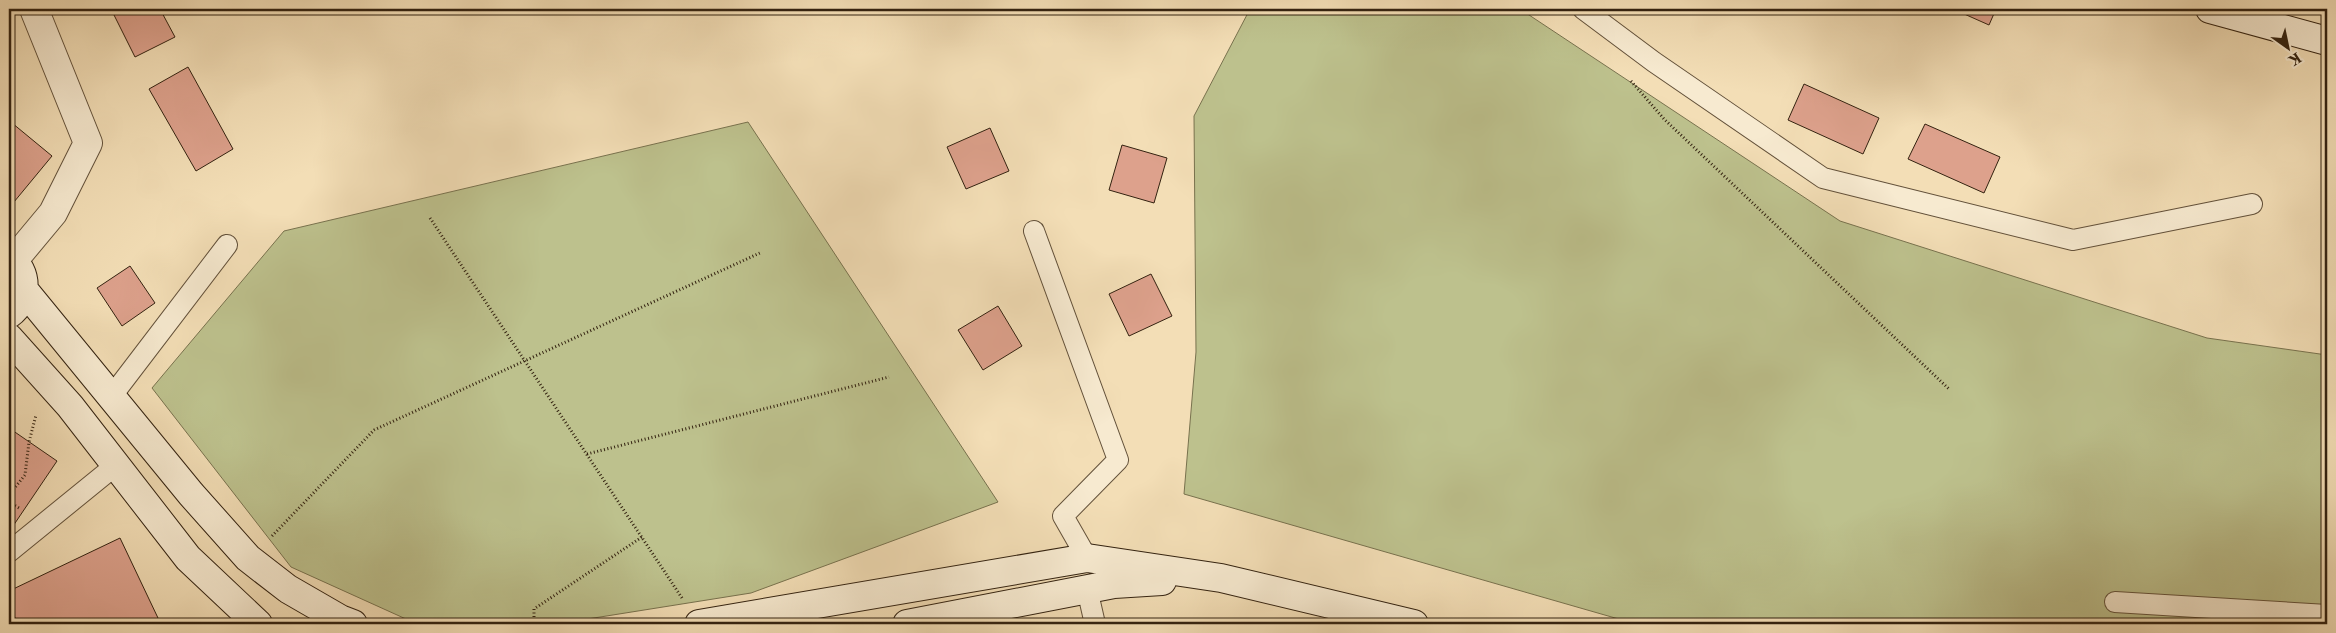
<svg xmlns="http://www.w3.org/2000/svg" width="2336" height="633" font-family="'Libre Caslon Text',serif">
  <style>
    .green { fill: #bdc18d; stroke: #78724e }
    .building { fill: #dda18c; stroke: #332210 }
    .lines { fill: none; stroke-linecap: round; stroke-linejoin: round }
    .service-casing { stroke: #63513a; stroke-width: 22 }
    .minor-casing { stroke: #63513a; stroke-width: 30 }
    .secondary-casing { stroke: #332210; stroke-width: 30 }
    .path { stroke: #332210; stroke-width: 3; stroke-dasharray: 1 2.5; stroke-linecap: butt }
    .service { stroke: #f7ead0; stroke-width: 20 }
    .minor { stroke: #f7ead0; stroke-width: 28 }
    .secondary { stroke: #f7ead0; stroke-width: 28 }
  </style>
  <rect width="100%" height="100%" fill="#f3deb6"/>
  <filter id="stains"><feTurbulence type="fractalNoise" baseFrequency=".004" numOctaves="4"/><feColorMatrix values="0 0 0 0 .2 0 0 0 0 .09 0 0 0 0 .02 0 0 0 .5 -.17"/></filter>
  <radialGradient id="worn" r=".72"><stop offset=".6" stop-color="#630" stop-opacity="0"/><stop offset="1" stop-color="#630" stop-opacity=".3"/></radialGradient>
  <!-- green -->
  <path class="green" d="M 1250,9 L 1520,9 L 1840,221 L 2207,338 L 2327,355 L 2327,624 L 1636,624 L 1184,494 L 1196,352 L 1194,116 Z
    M 748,122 L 998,502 L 751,593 L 575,621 L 417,624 L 291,567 L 152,388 L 284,231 Z"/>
  <!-- building -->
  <path class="building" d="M 111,9 L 160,9 L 175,37 L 135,57 Z
    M 1953,9 L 1996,9 L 1989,25 Z
    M 188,67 L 233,149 L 196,171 L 149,89 Z
    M 1804,84 L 1879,118 L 1863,154 L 1788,120 Z
    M 12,123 L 52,156 L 9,208 L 9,126 Z
    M 1925,124 L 2000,157 L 1984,193 L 1908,159 Z
    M 990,128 L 1009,171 L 966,189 L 947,147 Z
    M 1122,145 L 1167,158 L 1154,203 L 1109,190 Z
    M 130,266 L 155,303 L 122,326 L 97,288 Z
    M 1151,274 L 1172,316 L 1129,336 L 1109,294 Z
    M 998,306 L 1022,346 L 983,370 L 958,330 Z
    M 9,428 L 57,461 L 9,532 Z
    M 120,538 L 158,618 L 145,624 L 18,624 L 9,605 L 9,591 Z"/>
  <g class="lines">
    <defs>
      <path id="service" d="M 1583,9 L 1654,62 L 1823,178 L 2073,240 L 2252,204
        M 1034,231 L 1118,460 L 1063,516 L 1087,558
        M 111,397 L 227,245
        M 9,552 L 116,465
        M 1087,589 L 1095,624
        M 2115,602 L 2327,615"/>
      <path id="minor" d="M 13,261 L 53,213 L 88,143 L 34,9"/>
      <path id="secondary" d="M 2210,9 L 2327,41
        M 9,258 C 29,271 28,300 9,314
        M 24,290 L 191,494 L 248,558 L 288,589 L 340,619 L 353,624
        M 9,338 L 70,406 L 188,558 L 258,624
        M 699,624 L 1087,558 L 1221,578 L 1414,624
        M 907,624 L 1114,584 L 1162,581"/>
    </defs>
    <!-- service casing -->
    <use href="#service" class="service-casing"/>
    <!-- minor casing -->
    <use href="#minor" class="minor-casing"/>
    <!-- secondary casing -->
    <use href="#secondary" class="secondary-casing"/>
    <!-- path -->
    <path class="path" d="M 1631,81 L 1664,119 L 1950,390
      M 430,218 L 682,598
      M 587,454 L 889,377
      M 9,495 L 25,475 L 29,442 L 36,415
      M 9,502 L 19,508
      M 272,536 L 374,430 L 762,252
      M 534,624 L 534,609 L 642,537"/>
    <!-- service -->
    <use href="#service" class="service"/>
    <!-- minor -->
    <use href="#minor" class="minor"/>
    <!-- secondary -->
    <use href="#secondary" class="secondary"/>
  </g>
  <!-- margin -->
  <rect width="2336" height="633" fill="none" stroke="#f3deb6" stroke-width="30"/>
  <rect x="10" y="10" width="2316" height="613" fill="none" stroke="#332210" stroke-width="2.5"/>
  <rect x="15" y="15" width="2306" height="603" fill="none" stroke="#332210"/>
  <!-- north arrow -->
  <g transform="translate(2288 48) rotate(147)" stroke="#f7ead0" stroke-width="4" paint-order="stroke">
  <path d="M0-4L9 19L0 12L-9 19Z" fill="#332210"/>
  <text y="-8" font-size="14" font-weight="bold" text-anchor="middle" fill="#332210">K</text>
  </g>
  <rect width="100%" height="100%" filter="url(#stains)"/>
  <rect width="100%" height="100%" fill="url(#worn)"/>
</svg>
